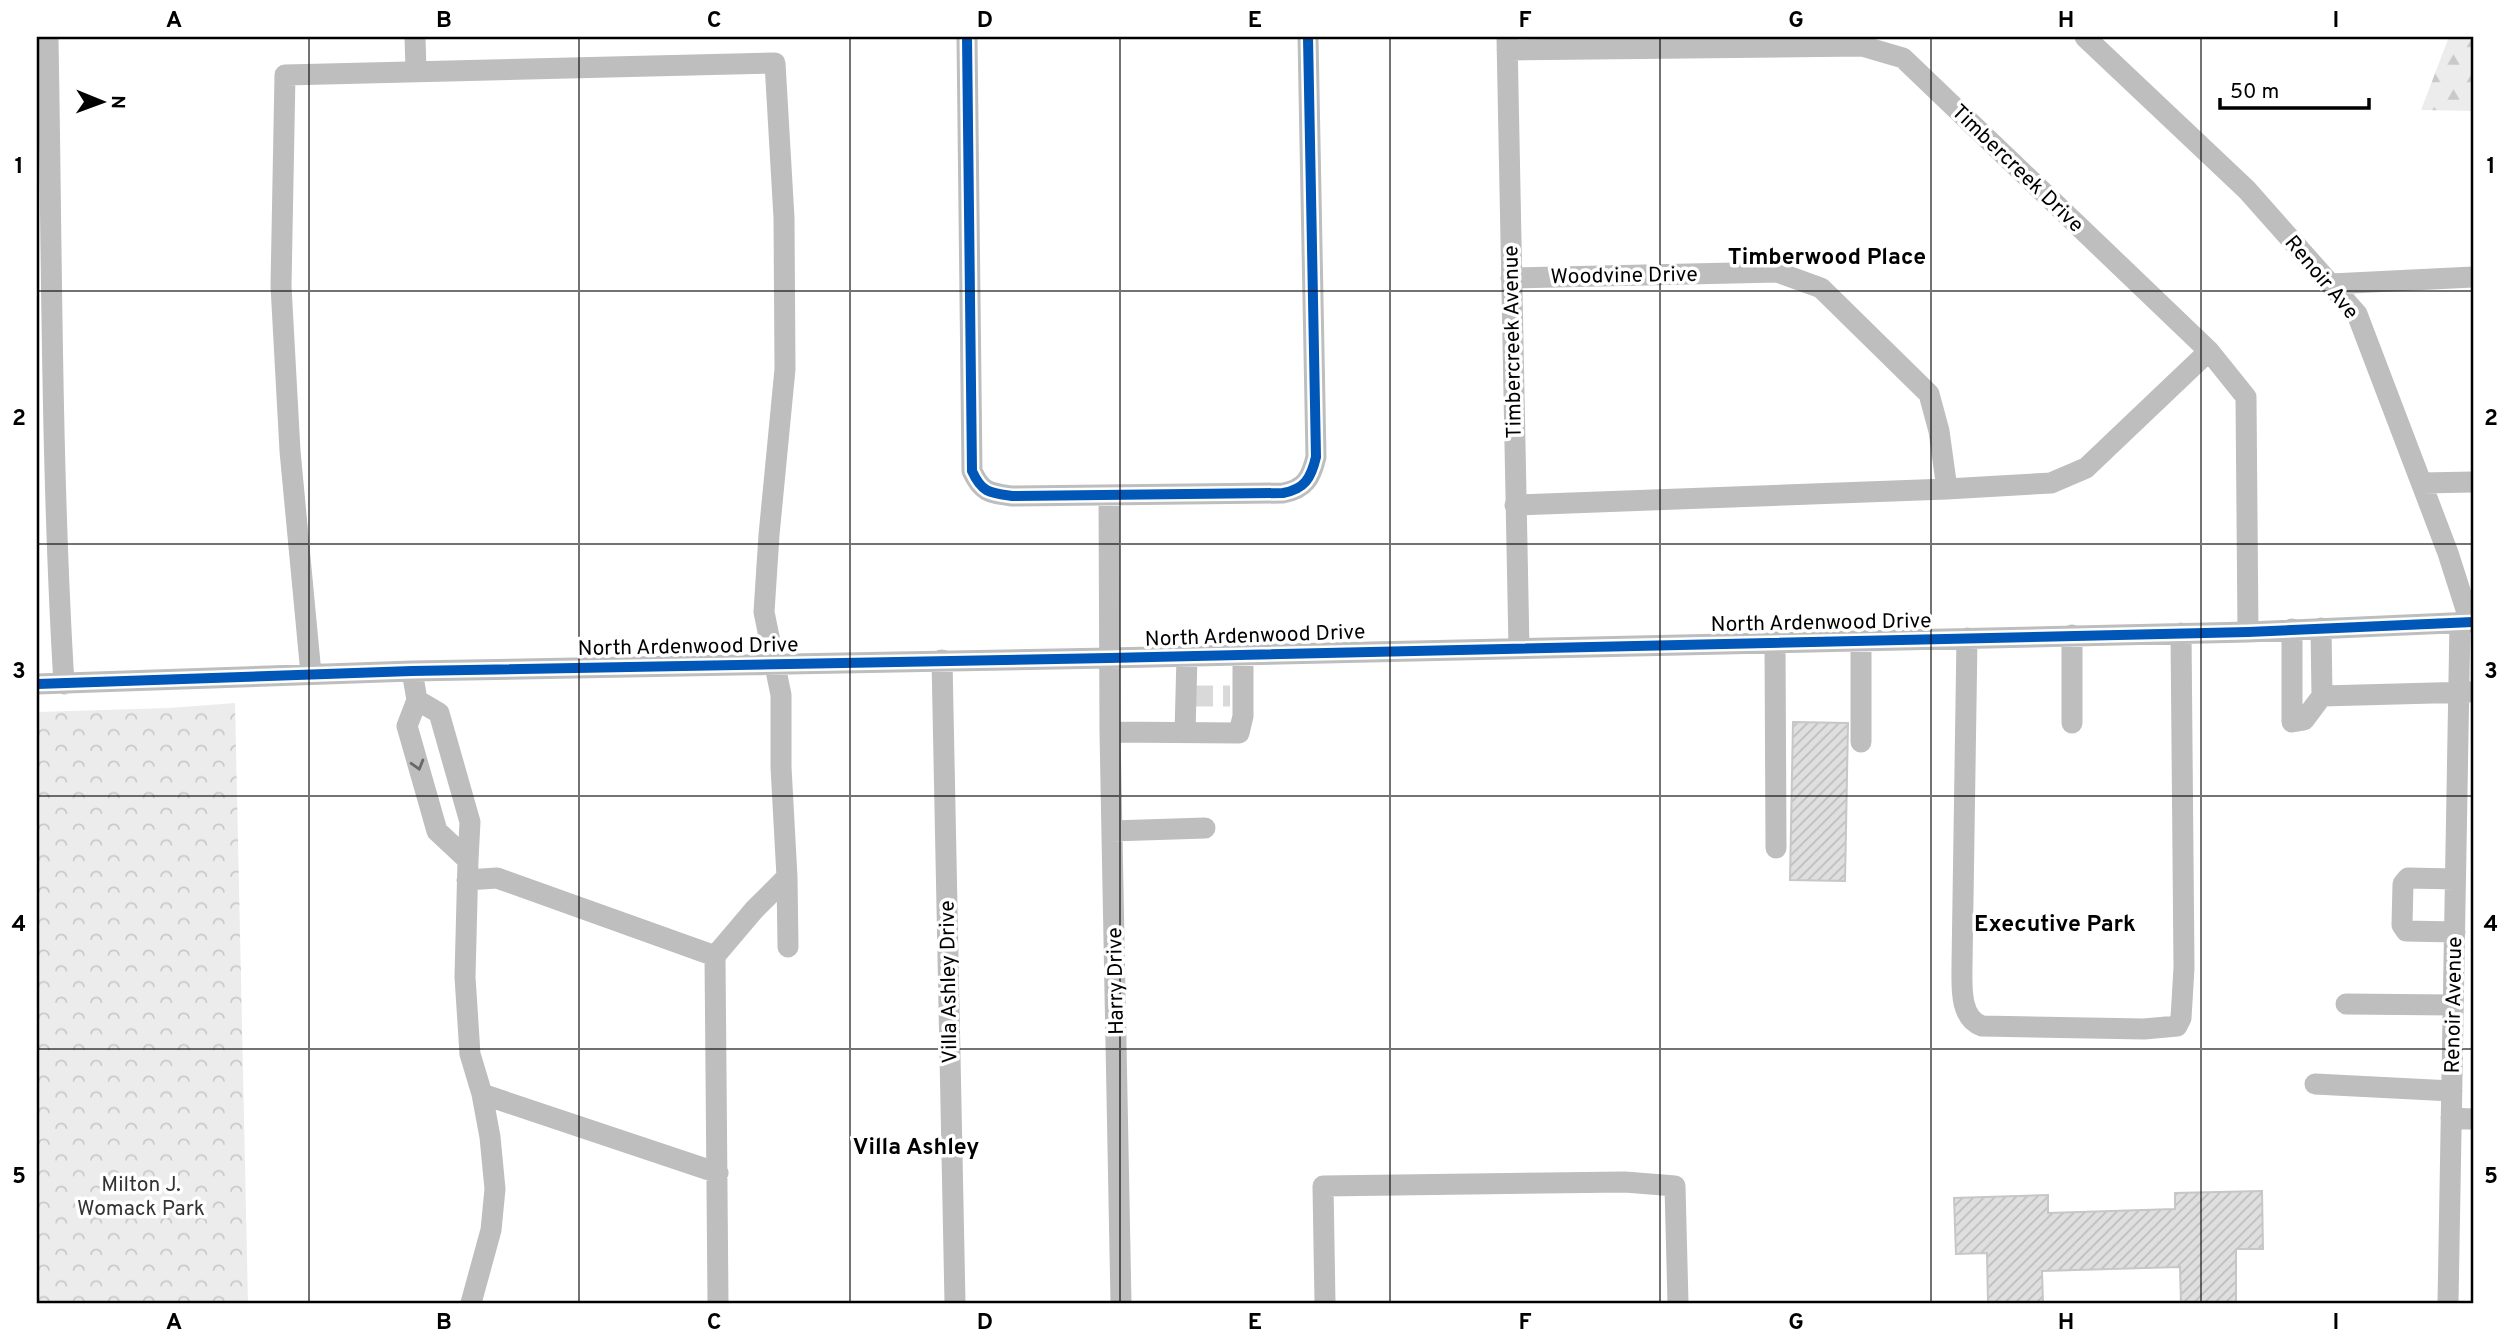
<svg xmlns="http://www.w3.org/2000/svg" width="2510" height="1340" font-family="Overpass,sans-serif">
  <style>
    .forest { fill: url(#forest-firs) }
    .park { fill: url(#park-crowns) }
    .building { fill: url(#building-hatch); stroke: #c7c7c7; stroke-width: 2 }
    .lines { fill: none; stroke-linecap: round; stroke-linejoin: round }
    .minor-tunnel { stroke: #d9d9d9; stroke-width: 21; stroke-dasharray: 21 10; stroke-linecap: butt }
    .minor { stroke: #bebebe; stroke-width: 21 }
    .cycleway-casing { stroke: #fff; stroke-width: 15 }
    .cycleway { stroke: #0057b8; stroke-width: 10 }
    .oneway { stroke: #686868 }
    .grid { fill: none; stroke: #000; stroke-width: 2; stroke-opacity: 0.55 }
    .labels { text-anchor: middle; stroke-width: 7; stroke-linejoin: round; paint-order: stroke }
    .street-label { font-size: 21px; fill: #000; stroke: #fff }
    .park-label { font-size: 21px; fill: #333; stroke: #fff }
    .neighbourhood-label { font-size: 23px; font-weight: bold; fill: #000; stroke: #fff }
    .neatline { fill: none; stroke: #000; stroke-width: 2.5 }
    .grid-label { font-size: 23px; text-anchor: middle; font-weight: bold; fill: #000 }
  </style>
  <defs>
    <pattern id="forest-firs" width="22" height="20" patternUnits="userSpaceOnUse" patternTransform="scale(1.75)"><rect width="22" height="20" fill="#ececec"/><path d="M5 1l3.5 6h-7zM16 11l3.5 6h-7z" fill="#c9c9c9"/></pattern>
    <pattern id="park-crowns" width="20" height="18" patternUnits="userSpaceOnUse" patternTransform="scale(1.75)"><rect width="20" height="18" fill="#ececec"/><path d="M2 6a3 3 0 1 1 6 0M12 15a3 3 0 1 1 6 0" fill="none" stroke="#c9c9c9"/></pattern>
    <pattern id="building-hatch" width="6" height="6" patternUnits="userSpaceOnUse" patternTransform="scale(1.75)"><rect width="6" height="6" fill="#dfdfdf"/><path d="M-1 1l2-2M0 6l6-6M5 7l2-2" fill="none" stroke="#bebebe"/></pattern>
  </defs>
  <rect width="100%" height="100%" fill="#fff"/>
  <!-- forest -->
  <path class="forest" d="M 2449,37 L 2473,37 L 2473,111 L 2421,110 Z"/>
  <!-- park -->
  <path class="park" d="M 235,703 L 248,1303 L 37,1303 L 37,712 L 169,708 Z"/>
  <!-- building -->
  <path class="building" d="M 1793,722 L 1848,723 L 1845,881 L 1790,880 Z
    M 2262,1191 L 2263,1249 L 2236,1249 L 2236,1303 L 2181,1303 L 2180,1267 L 2042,1271 L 2043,1303 L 1988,1303 L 1987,1253 L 1956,1254 L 1954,1198 L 2048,1195 L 2048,1213 L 2175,1209 L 2175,1193 Z"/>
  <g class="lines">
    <!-- minor-tunnel -->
    <path class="minor-tunnel" d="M 1192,696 L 1230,696"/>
    <!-- minor -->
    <path class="minor" d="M 415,37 L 416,71
      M 967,37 L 972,471 C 982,493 990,493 1012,496 L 1283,493 C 1305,489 1311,478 1316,457 L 1308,37
      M 1507,37 L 1519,648
      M 2085,37 L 2247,190 L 2357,314 L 2448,553 L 2470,622
      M 37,39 L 48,39 C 52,254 51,469 64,684
      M 1507,50 L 1862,46 L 1903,58 L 2209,351 L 2246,397 L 2248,632
      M 1511,278 L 1777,272 L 1821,288 L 1929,394 L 1939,431 L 1947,489
      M 2331,284 L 2473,277
      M 2422,483 L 2473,482
      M 1109,495 L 1110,732 L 1121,1303
      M 1515,505 L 1947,489 L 2051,483 L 2086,468 L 2209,351
      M 2321,628 L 2322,696 L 2471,692
      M 2292,629 L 2292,722 L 2304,720 L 2322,696
      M 2072,635 L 2072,723
      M 1967,638 L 1962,965 C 1962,985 1959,1018 1982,1026 L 2144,1029 L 2177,1026 L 2181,1018 L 2184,968 L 2181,633
      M 1861,640 L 1861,742
      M 1775,642 L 1776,848
      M 942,660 L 955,1303
      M 412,671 L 417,700 L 407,726 L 437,831 L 468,860 L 470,822 L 439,713 L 417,700
      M 311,674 L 290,451 L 281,286 L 285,75 L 775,63 L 784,218 L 785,369 L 769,535 L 764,612 L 781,695 L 781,767 L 787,877 L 754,910 L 715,956 L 718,1303
      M 37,684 L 412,671 L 1109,658 L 2248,632 L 2473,622
      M 1110,732 L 1239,733 L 1243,716 L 1243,655
      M 1185,733 L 1187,656
      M 1112,831 L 1205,828
      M 468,860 L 465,977 L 470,1054 L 482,1094 L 490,1137 L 495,1189 L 491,1230 L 471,1303
      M 787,877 L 788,947
      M 467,880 L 497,878 L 715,956
      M 2455,932 L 2406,931 L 2402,925 L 2403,884 L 2408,878 L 2455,879
      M 2346,1004 L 2453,1005
      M 2315,1084 L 2452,1091
      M 482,1094 L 718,1173
      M 2451,1118 L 2473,1119
      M 1325,1303 L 1323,1186 L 1625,1182 L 1675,1186 L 1678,1303
      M 2448,1303 L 2460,622"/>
    <defs>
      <path id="cycleway" d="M 967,37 L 972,471 C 982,493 990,493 1012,496 L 1283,493 C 1305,489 1311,478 1316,457 L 1308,37
        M 37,684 L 412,671 L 1109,658 L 2248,632 L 2473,622"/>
    </defs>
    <!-- cycleway casing -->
    <use href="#cycleway" class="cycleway-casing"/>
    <!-- cycleway -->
    <use href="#cycleway" class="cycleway"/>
  </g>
  <!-- one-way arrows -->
  <defs><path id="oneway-chevron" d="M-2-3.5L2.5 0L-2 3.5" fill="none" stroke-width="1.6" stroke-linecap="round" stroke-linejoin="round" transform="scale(1.75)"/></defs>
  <use class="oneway" href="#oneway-chevron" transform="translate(418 765) rotate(74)"/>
  <!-- grid -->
  <path class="grid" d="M 309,37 L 309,1303M 579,37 L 579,1303M 850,37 L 850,1303M 1120,37 L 1120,1303M 1390,37 L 1390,1303M 1660,37 L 1660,1303M 1931,37 L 1931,1303M 2201,37 L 2201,1303M 37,291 L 2473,291M 37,544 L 2473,544M 37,796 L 2473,796M 37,1049 L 2473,1049"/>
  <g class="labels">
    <!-- street labels -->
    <g class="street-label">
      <text transform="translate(2018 168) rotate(44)" y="7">Timbercreek Drive</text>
      <text transform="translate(1624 275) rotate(-1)" y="7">Woodvine Drive</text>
      <text transform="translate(2322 277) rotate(50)" y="7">Renoir Ave</text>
      <text transform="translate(1512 342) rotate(-91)" y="7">Timbercreek Avenue</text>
      <text transform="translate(1821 622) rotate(-1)" y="7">North Ardenwood Drive</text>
      <text transform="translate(1255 635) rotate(-2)" y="7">North Ardenwood Drive</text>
      <text transform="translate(688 646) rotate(-1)" y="7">North Ardenwood Drive</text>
      <text transform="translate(1115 981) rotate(-91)" y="7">Harry Drive</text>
      <text transform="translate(948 982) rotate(-91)" y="7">Villa Ashley Drive</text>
      <text transform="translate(2453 1005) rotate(-89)" y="7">Renoir Avenue</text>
    </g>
    <!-- park labels -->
    <g class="park-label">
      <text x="141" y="1191">Milton J.<tspan x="141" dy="24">Womack Park</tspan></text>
    </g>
    <!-- neighbourhood labels -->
    <g class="neighbourhood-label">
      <text x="1827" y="264">Timberwood Place</text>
      <text x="2055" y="931">Executive Park</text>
      <text x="916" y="1154">Villa Ashley</text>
    </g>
  </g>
  <!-- border -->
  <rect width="2510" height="1340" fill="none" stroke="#ffffff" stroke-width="77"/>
  <!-- north arrow -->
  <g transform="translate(102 102) rotate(91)" stroke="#ffffff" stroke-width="5" paint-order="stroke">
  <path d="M0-5L12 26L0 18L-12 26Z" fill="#000000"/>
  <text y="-10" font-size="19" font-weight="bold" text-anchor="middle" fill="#000000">N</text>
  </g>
  <!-- scale -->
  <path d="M2220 98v10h149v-10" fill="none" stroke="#000000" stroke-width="3.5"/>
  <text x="2230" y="98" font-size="21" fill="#000000" stroke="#ffffff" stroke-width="5" paint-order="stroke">50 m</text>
  <rect x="38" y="38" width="2434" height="1264" class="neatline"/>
  <g class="grid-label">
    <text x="174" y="27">A</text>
    <text x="444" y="27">B</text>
    <text x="714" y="27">C</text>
    <text x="985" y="27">D</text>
    <text x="1255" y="27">E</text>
    <text x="1525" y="27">F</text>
    <text x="1796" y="27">G</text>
    <text x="2066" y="27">H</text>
    <text x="2336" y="27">I</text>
    <text x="19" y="173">1</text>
    <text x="2491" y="173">1</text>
    <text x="19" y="425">2</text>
    <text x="2491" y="425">2</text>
    <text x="19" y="678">3</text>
    <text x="2491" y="678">3</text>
    <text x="19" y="931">4</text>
    <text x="2491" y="931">4</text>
    <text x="19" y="1183">5</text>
    <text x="2491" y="1183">5</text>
    <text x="174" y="1329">A</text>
    <text x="444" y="1329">B</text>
    <text x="714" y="1329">C</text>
    <text x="985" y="1329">D</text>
    <text x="1255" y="1329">E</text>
    <text x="1525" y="1329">F</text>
    <text x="1796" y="1329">G</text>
    <text x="2066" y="1329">H</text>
    <text x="2336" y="1329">I</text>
  </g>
</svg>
